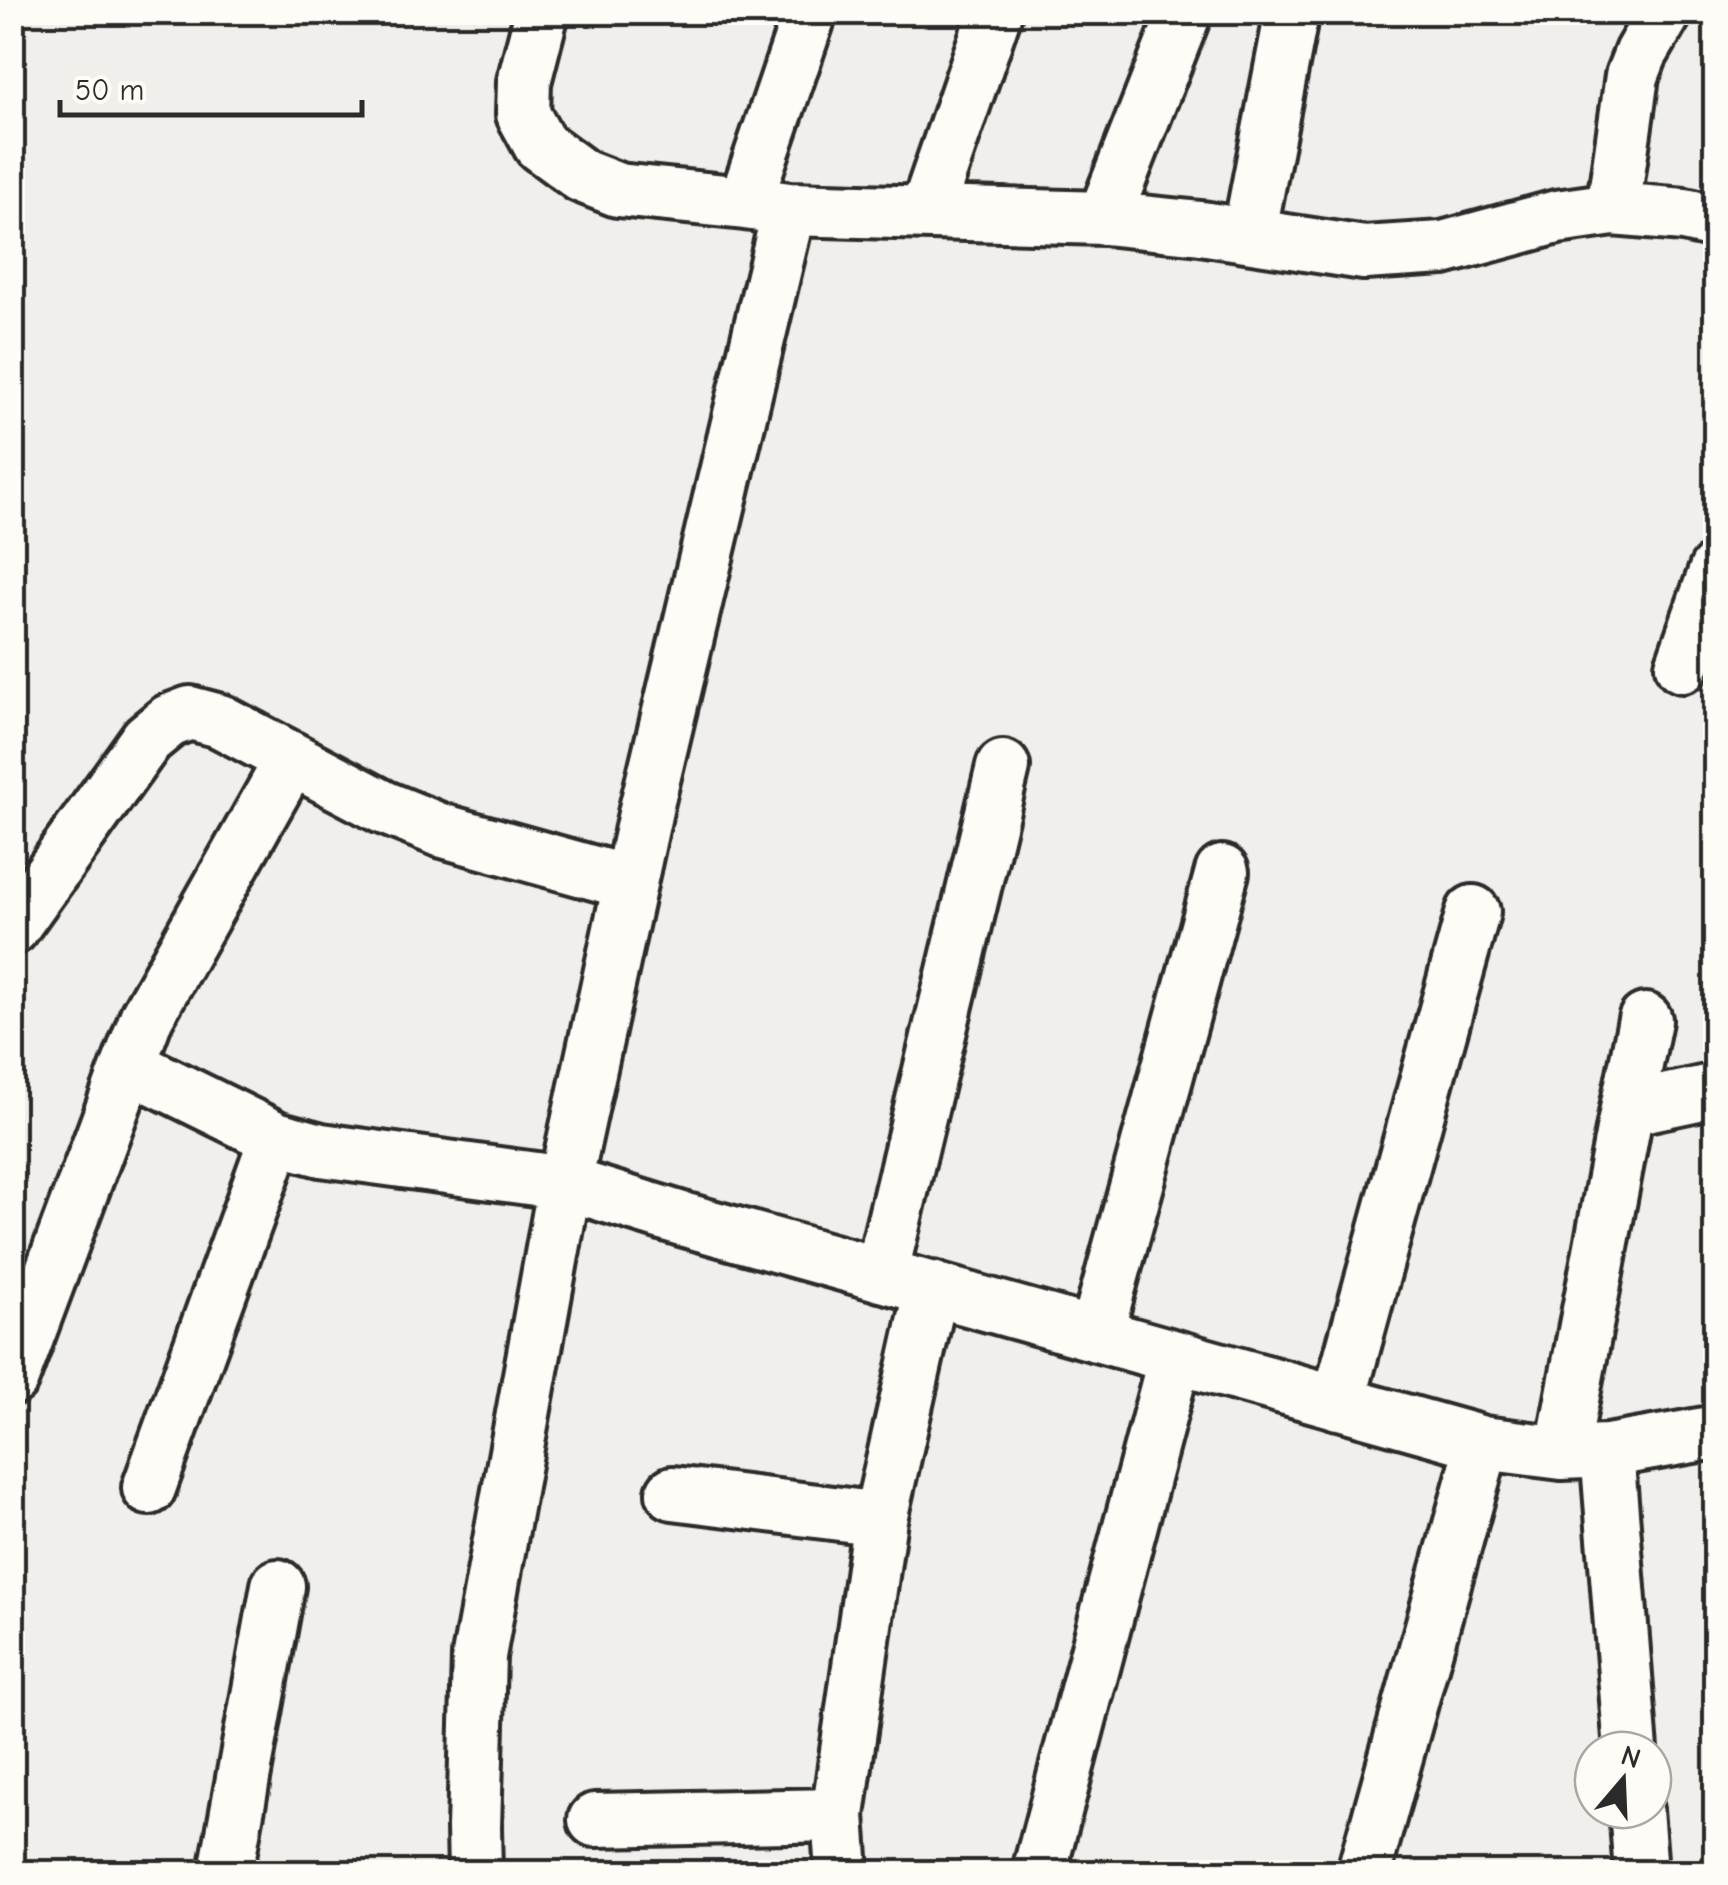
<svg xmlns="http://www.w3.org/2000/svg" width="1728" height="1885" font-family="'Comic Neue',sans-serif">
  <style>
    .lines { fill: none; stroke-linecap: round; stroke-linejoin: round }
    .minor-casing { stroke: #2b2b2b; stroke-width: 60 }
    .minor { stroke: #fdfcf7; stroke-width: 52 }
  </style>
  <rect width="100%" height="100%" fill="#f0efeb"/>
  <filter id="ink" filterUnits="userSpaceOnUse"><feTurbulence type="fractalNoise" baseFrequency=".01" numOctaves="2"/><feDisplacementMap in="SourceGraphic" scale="20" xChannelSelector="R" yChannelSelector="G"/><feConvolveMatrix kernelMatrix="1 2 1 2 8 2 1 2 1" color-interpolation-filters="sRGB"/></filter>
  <g filter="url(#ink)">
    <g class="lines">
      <defs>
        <path id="minor" d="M 542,12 L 524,82 L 523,114 L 540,145 L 582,176 L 618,190 L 745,203
          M 810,12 L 745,203 L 789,209 L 1104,218 L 1201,228 L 1364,253 L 1443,248 L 1557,217 L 1613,209 L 1684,215 L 1716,222
          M 1613,209 L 1632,76 L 1641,53 L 1665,12
          M 926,213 L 995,12
          M 1104,218 L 1185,12
          M 1249,235 L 1292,12
          M 1682,666 L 1716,570
          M 12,928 L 147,739 L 169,721 L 190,713 L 220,721 L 383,807 L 440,830 L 630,883
          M 130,1066 L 276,1138 L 321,1150 L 565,1183 L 682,1219 L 1483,1443 L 1562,1453 L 1607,1451 L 1716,1432
          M 1627,1109 L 1645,1020
          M 881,1275 L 1003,767
          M 1096,1335 L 1222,872
          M 12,1378 L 147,1016 L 291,760
          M 1338,1403 L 1473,912
          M 1607,1451 L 1631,1750
          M 1562,1453 L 1627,1109 L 1716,1090
          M 149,1488 L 276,1138
          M 673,1493 L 880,1519
          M 1636,1810 L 1641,1872
          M 595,1820 L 838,1815
          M 226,1872 L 278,1586
          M 475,1872 L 474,1828 L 479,1656 L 565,1183 L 647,805 L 789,209
          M 842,1872 L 838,1815 L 880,1519 L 932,1288
          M 1039,1872 L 1175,1357
          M 1364,1872 L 1483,1443"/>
      </defs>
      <!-- minor casing -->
      <use href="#minor" class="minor-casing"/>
      <!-- minor -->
      <use href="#minor" class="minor"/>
    </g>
  </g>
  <!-- margin -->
  <rect width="1728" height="1885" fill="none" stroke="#fdfcf7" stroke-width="50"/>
  <rect x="25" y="25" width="1678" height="1835" fill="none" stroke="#2b2b2b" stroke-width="4" filter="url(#ink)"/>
  <!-- north arrow -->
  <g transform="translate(1623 1780) rotate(19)"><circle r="48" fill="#fdfcf7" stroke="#a9a8a5" stroke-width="2.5"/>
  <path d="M0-8L18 38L0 25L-18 38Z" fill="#2b2b2b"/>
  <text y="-15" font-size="28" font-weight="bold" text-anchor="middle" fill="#2b2b2b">N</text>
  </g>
  <!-- scale -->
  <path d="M60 100v15h302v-15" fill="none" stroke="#2b2b2b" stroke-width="5"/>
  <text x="75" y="100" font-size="30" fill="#2b2b2b" stroke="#fdfcf7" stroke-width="8" paint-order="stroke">50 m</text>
</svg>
